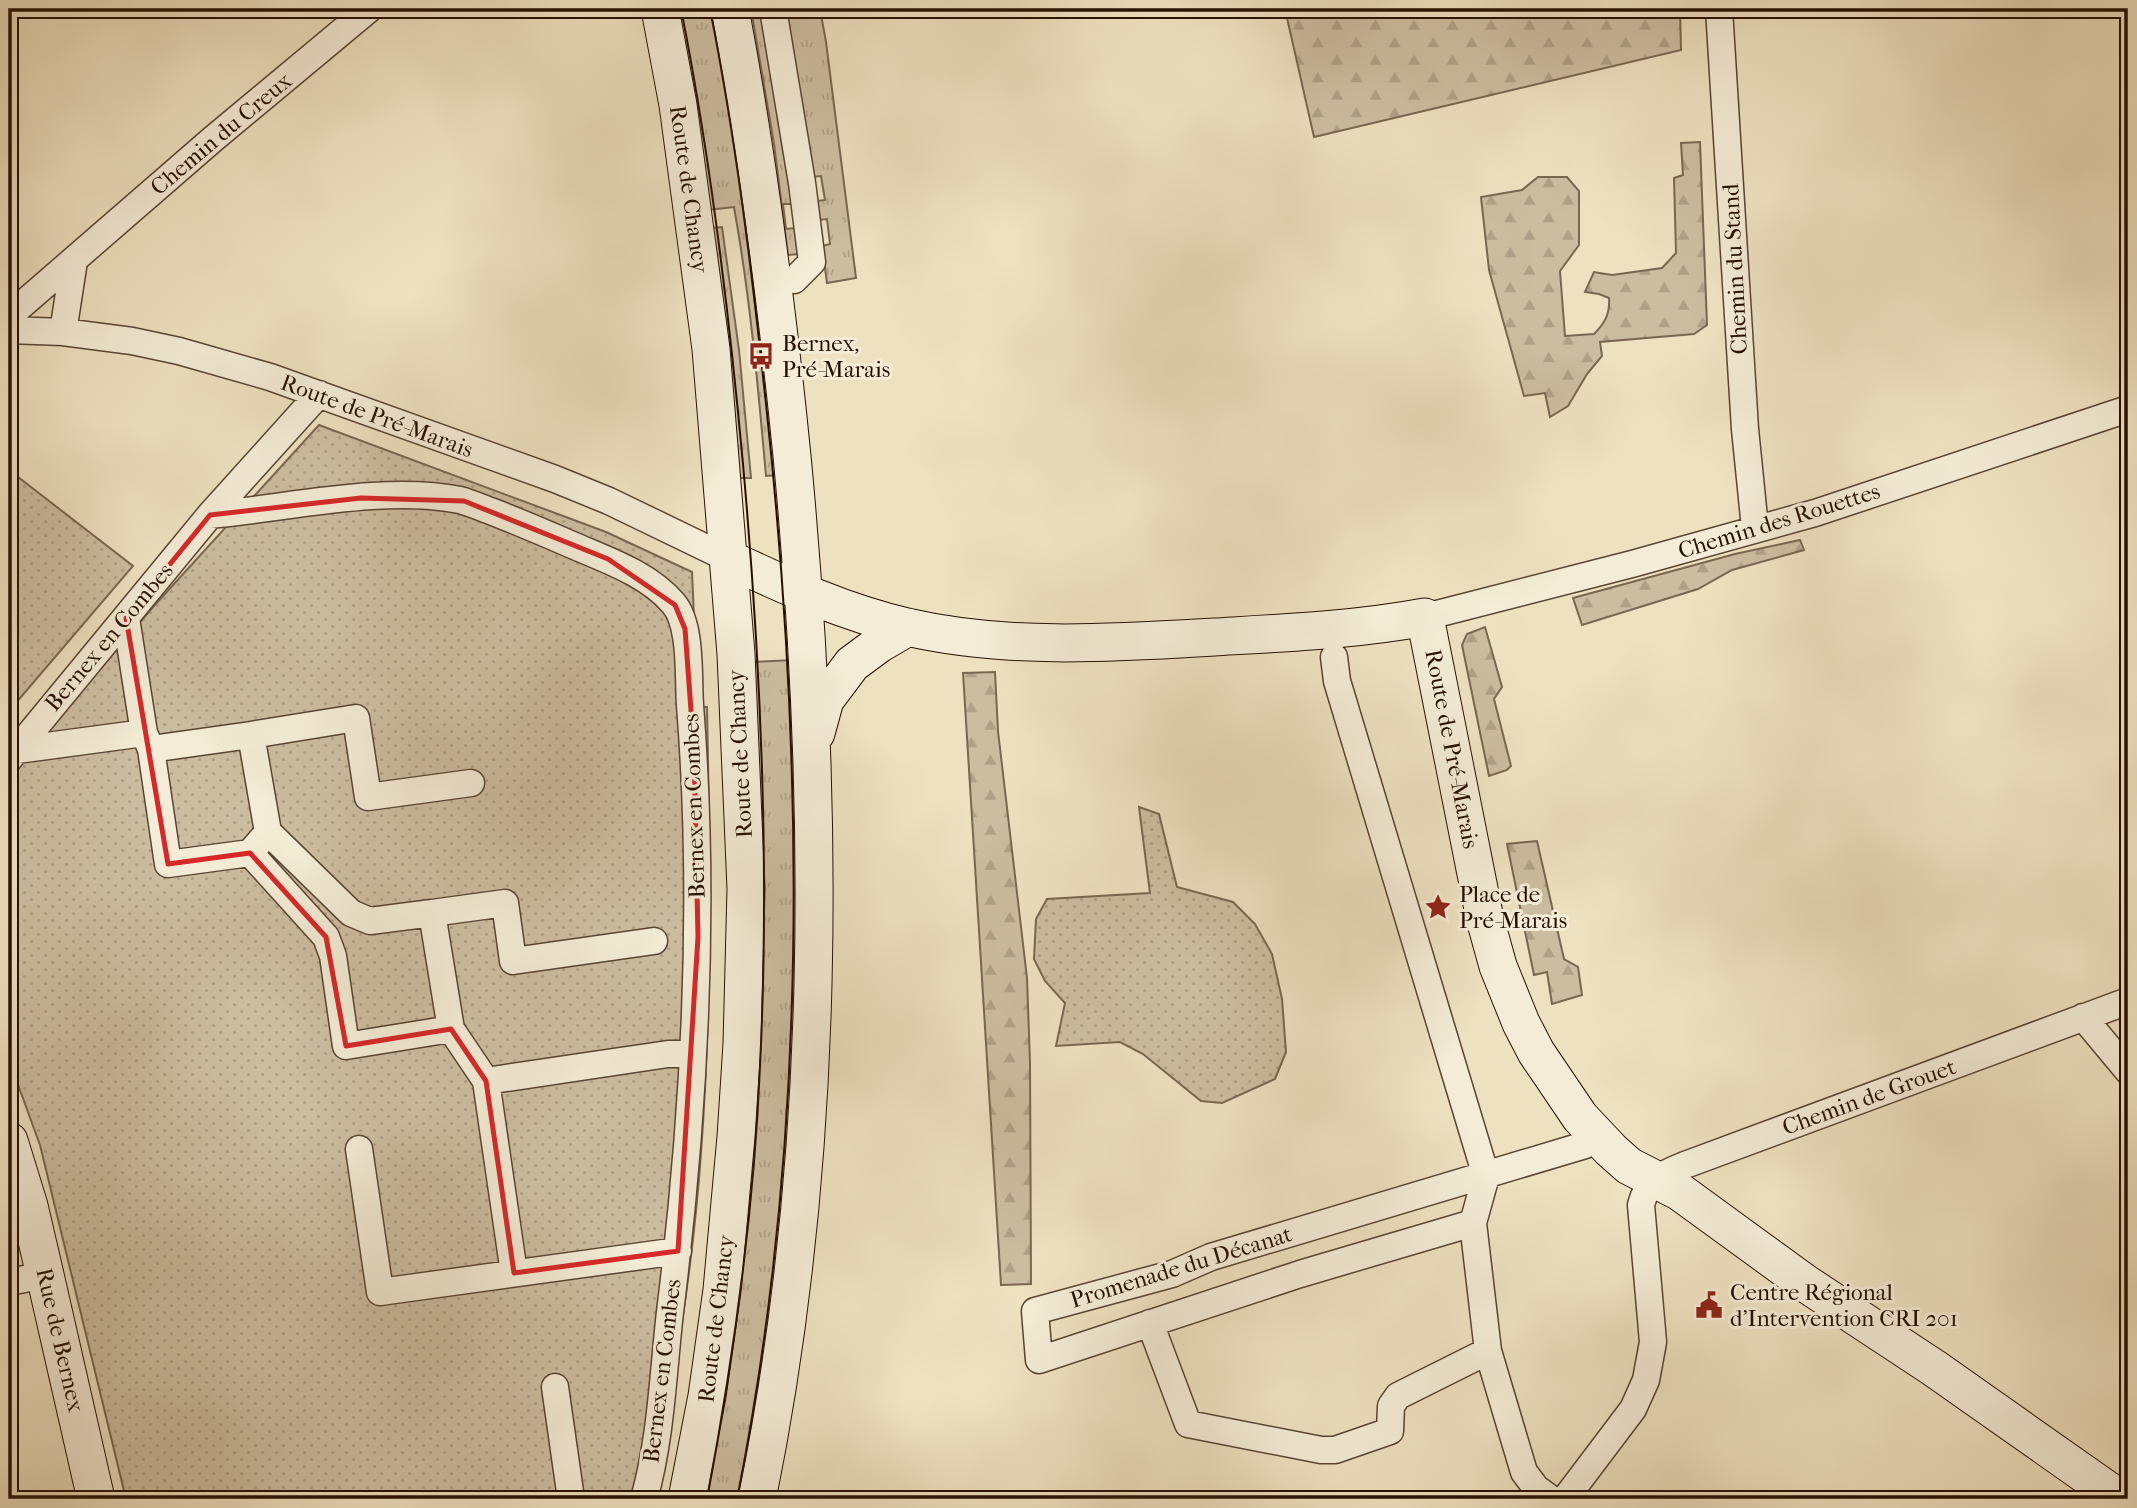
<svg xmlns="http://www.w3.org/2000/svg" width="2137" height="1508" font-family="'IM FELL French Canon',serif">
	<style>
		.grass { fill: url(#grass-tufts); stroke: #7a6651; stroke-width: 2 }
		.forest { fill: url(#forest-firs); stroke: #7a6651; stroke-width: 2 }
		.park { fill: url(#park-dots); stroke: #7a6651; stroke-width: 2 }
		.lines { fill: none; stroke-linecap: round; stroke-linejoin: round }
		.street-casing { stroke: #594432; stroke-width: 29 }
		.secondary-casing { stroke: #271002; stroke-width: 39 }
		.street { stroke: #f4ecd6; stroke-width: 26 }
		.secondary { stroke: #f4ecd6; stroke-width: 37 }
		.tram { stroke: #271002; stroke-width: 2 }
		.marked { fill: none; stroke: #d62828; stroke-width: 5; stroke-linejoin: round }
		.labels { text-anchor: middle; dominant-baseline: central; stroke-width: 6; stroke-linejoin: round; paint-order: stroke }
		.street-label { font-size: 23px; fill: #271002; stroke: #f4ecd6 }
		.poi-label { font-size: 23px; fill: #271002; stroke: #f4ecd6; text-anchor: start }
	</style>
	<defs>
		<pattern id="grass-tufts" width="24" height="20" patternUnits="userSpaceOnUse" patternTransform="scale(1.75)"><rect width="24" height="20" fill="#ccbda0"/><path d="M3 7l-1-3M5 7V3M7 7l1-3M15 17l-1-3M17 17v-4M19 17l1-3" fill="none" stroke="#afa188"/></pattern>
		<pattern id="forest-firs" width="22" height="20" patternUnits="userSpaceOnUse" patternTransform="scale(1.75)"><rect width="22" height="20" fill="#ccbda0"/><path d="M5 1l3.5 6h-7zM16 11l3.5 6h-7z" fill="#afa188"/></pattern>
		<pattern id="park-dots" width="8" height="8" patternUnits="userSpaceOnUse" patternTransform="scale(1.75)"><rect width="8" height="8" fill="#ccbda0"/><path d="M2 2h.1M6 6h.1" fill="none" stroke="#afa188" stroke-width="1.8" stroke-linecap="round"/></pattern>
	</defs>
	<rect width="100%" height="100%" fill="#eee1c0"/>
	<filter id="stains"><feTurbulence type="fractalNoise" baseFrequency=".00286" numOctaves="4"/><feColorMatrix values="0 0 0 0 .2 0 0 0 0 .09 0 0 0 0 .02 0 0 0 .5 -.17"/></filter>
	<radialGradient id="worn" r=".72"><stop offset=".6" stop-color="#630" stop-opacity="0"/><stop offset="1" stop-color="#630" stop-opacity=".3"/></radialGradient>
	<!-- grass -->
	<path class="grass" d="M675,9H717L723,40L780,475L766,476C758,386 750,296 734,207L708,210Z
		M751,9H761L792,204H783L786,229L795,228L799,254L788,255L774,144Z
		M785,9H820L826,42L856,278L827,283L822,246L830,244L827,219L819,220L817,201L825,200L821,176L812,177Z
		M722,227L739,350L751,478H738L710,228Z
		M793,660L800,894L785,1210L743,1499H701L752,662Z"/>
	<!-- forest -->
	<path class="forest" d="M1285,9H1680L1681,50L1314,137Z
		M1700,142L1707,325L1694,334L1600,342L1602,356L1587,374L1568,406L1550,417L1545,393L1524,396L1489,270L1481,197L1522,190L1538,177H1567L1579,191V245L1560,271L1565,336L1594,334C1605,323 1610,314 1609,298L1599,294L1585,292L1594,272L1612,275L1662,268L1676,253L1674,178L1683,175L1681,143Z
		M1800,540L1804,550L1732,570L1698,589L1582,625L1573,598L1735,554Z
		M1485,627L1502,687L1494,699L1511,766L1507,770L1489,776L1462,645L1467,634Z
		M995,672L998,731L1027,978L1030,1062L1031,1284L1001,1285L963,673Z
		M1537,841L1564,959L1578,967L1582,995L1552,1004L1547,972L1534,975L1507,844Z"/>
	<!-- park -->
	<path class="park" d="M319,425L606,532L692,572L698,707H707C710,856 712,1004 701,1153C693,1269 673,1385 652,1499H126L40,1145L9,1060V776L153,607Z
		M9,470L133,566L9,711Z
		M1139,807L1159,814L1177,887L1233,902L1255,924L1272,954L1282,999L1286,1052L1275,1079L1222,1103L1201,1101L1143,1054L1120,1042L1056,1046L1065,1003L1045,981L1034,959L1036,919L1047,899L1150,893Z"/>
	<g class="lines">
		<defs>
			<path id="street" d="M773,9L802,183L812,262L794,280
				M1719,9L1745,429L1755,528
				M9,325L16,310L213,139L369,9
				M9,330L63,332L132,341L179,351L270,377L555,479L609,501L729,559
				M63,332L74,261
				M210,515C288,508 384,485 460,500C471,503 482,508 493,512C522,523 549,535 577,547C610,561 649,575 673,603C692,624 688,677 690,705C706,908 695,1111 670,1312C663,1374 661,1439 644,1499
				M1425,617L1632,564L1815,513L2128,409
				M126,618L144,733L151,749L168,864L250,853L326,937L333,956L346,1046L451,1029
				M1334,657L1337,681L1486,1176L1473,1223L1300,1274L1039,1360L1035,1311L1172,1274L1211,1257L1585,1145L1597,1135
				M251,735L356,718L368,797L471,783
				M151,749L251,735L268,832
				M17,750L144,733
				M9,759L210,515L319,394
				M250,853L268,832L351,913L370,921L432,913
				M2083,1017L2128,1071
				M486,1081L451,1029L432,913L505,903L513,961L654,941
				M359,1149L380,1292L678,1251
				M1473,1223L1488,1351L1524,1472L1536,1488L1551,1499
				M514,1273L486,1081L668,1054H693
				M9,1282L45,1275
				M1150,1323L1188,1424L1321,1450H1335L1390,1431L1391,1406L1398,1396L1488,1351
				M555,1387L571,1499
				M1565,1499L1633,1409L1646,1380L1653,1342L1641,1205C1647,1180 1663,1174 1685,1165L2128,1001"/>
			<path id="secondary" d="M660,9L678,105L711,349L736,654L746,889L742,1044L736,1137L722,1290L707,1396L687,1499
				M730,9C758,157 777,306 792,456C825,802 827,1157 757,1499
				M729,559C786,586 846,613 907,627C1007,650 1112,643 1214,637C1284,633 1355,630 1425,617L1485,919L1498,966L1521,1023L1536,1052L1580,1117L1611,1150L1629,1166L1680,1192L1805,1283L1934,1368L2120,1499
				M816,733L825,700L852,664L879,644L908,627
				M9,1141L29,1206L45,1275L96,1499"/>
		</defs>
		<!-- street casing -->
		<use href="#street" class="street-casing"/>
		<!-- secondary casing -->
		<use href="#secondary" class="secondary-casing"/>
		<!-- street -->
		<use href="#street" class="street"/>
		<!-- secondary -->
		<use href="#secondary" class="secondary"/>
		<!-- tram -->
		<path class="tram" d="M681,9C711,159 729,312 743,464C761,664 770,865 760,1066C754,1212 734,1356 707,1499
			M710,9C736,139 752,272 766,404C805,767 809,1140 737,1499"/>
	</g>
	<!-- marked area -->
	<path class="marked" d="M361,498L464,501L608,559L675,605L685,629L694,751L698,937L678,1251L514,1273L486,1081L451,1029L346,1046L326,937L250,853L168,864L126,618L210,515Z"/>
	<!-- icons -->
	<defs>
		<symbol id="bus-bare" viewBox="-9 -9 18 18"><path d="M-5-6H5V4H4V6H2V4H-2V6H-4V4H-5ZM-3.5-4V0h7V-4ZM-3.5 1.2v1.5H-2V1.2ZM2 1.2v1.5H3.5V1.2Z" fill="#8f2418" stroke="#f4ecd6" stroke-width="2.5" paint-order="stroke"/></symbol>
		<symbol id="sight-bare" viewBox="-9 -9 18 18"><path d="M0-6L1.8-2.2L6-1.7L2.9 1.2L3.7 5.4L0 3.3L-3.7 5.4L-2.9 1.2L-6-1.7L-1.8-2.2Z" fill="#8f2418" stroke="#f4ecd6" stroke-width="2.5" paint-order="stroke"/></symbol>
		<symbol id="civic-bare" viewBox="-9 -9 18 18"><path d="M-.6-6.5H3V-4.5H.6V-3L4-1V1h2V6H-6V1h2V-1L-.6-3ZM-1.2 2.5V6h2.4V2.5Z" fill="#8f2418" stroke="#f4ecd6" stroke-width="2.5" paint-order="stroke"/></symbol>
	</defs>
	<g fill-rule="evenodd">
		<use href="#bus-bare" x="742" y="337" width="38" height="38"/>
		<use href="#sight-bare" x="1419" y="888" width="38" height="38"/>
		<use href="#civic-bare" x="1690" y="1286" width="38" height="38"/>
	</g>
	<g class="labels">
		<!-- street labels -->
		<g class="street-label">
			<text transform="translate(221 134) rotate(-40)">Chemin du Creux</text>
			<text transform="translate(689 189) rotate(82)">Route de Chancy</text>
			<text transform="translate(1735 269) rotate(-93)">Chemin du Stand</text>
			<text transform="translate(377 416) rotate(20)">Route de Pré-Marais</text>
			<text transform="translate(1779 521) rotate(-17)">Chemin des Rouettes</text>
			<text transform="translate(109 637) rotate(-50)">Bernex en Combes</text>
			<text transform="translate(1452 749) rotate(79)">Route de Pré-Marais</text>
			<text transform="translate(740 754) rotate(-93)">Route de Chancy</text>
			<text transform="translate(694 806) rotate(-92)">Bernex en Combes</text>
			<text transform="translate(1869 1097) rotate(-20)">Chemin de Grouet</text>
			<text transform="translate(1181 1267) rotate(-17)">Promenade du Décanat</text>
			<text transform="translate(716 1319) rotate(-83)">Route de Chancy</text>
			<text transform="translate(60 1340) rotate(77)">Rue de Bernex</text>
			<text transform="translate(662 1371) rotate(-83)">Bernex en Combes</text>
		</g>
		<!-- poi labels -->
		<g class="poi-label">
			<text x="782" y="343">Bernex,<tspan x="782" dy="26">Pré-Marais</tspan></text>
			<text x="1459" y="894">Place de<tspan x="1459" dy="26">Pré-Marais</tspan></text>
			<text x="1730" y="1292">Centre Régional<tspan x="1730" dy="26">d'Intervention CRI 201</tspan></text>
		</g>
	</g>
	<!-- margin -->
	<rect width="2137" height="1508" fill="none" stroke="#eee1c0" stroke-width="35"/>
	<rect x="10" y="10" width="2116" height="1487" fill="none" stroke="#271002" stroke-width="3.5"/>
	<rect x="18" y="18" width="2102" height="1473" fill="none" stroke="#271002" stroke-width="2"/>
	<rect width="100%" height="100%" filter="url(#stains)"/>
	<rect width="100%" height="100%" fill="url(#worn)"/>
</svg>
